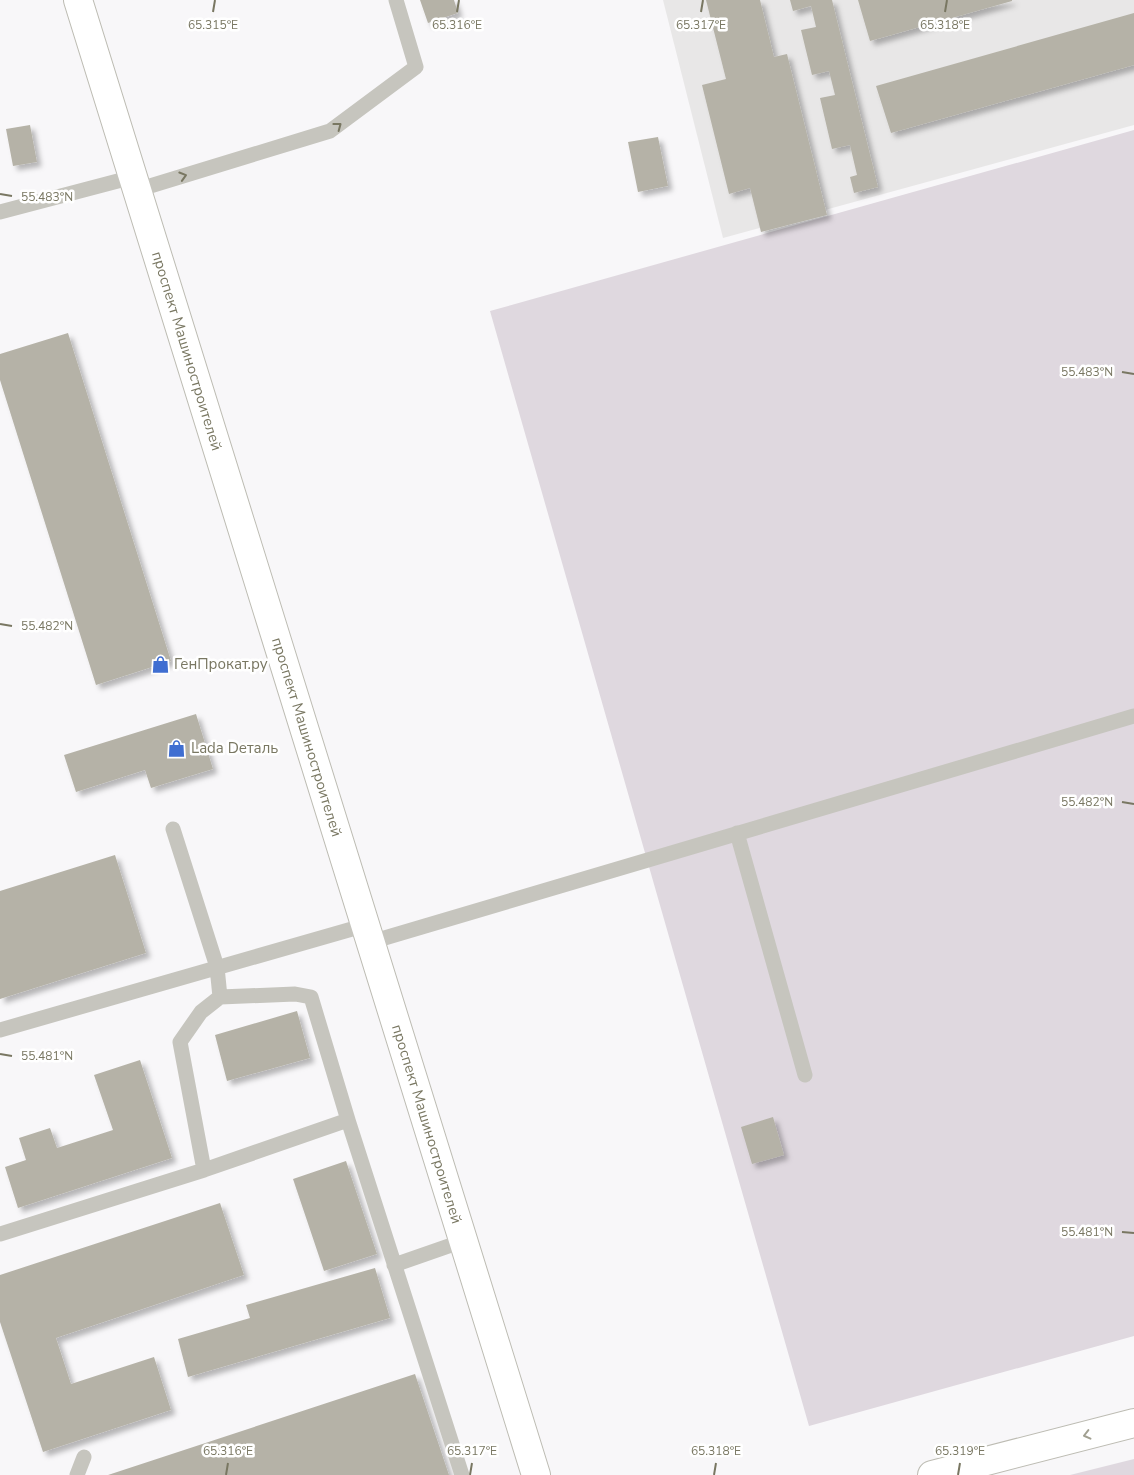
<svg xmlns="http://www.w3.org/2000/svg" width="1134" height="1475" font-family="'Nunito Sans',sans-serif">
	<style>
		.built { fill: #e8e7e7 }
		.green { fill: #dfd8df }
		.building { fill: #b5b2a7; filter: url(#shadow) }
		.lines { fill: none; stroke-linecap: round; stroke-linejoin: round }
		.secondary-casing { stroke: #bdbcb3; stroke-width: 30 }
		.service { stroke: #c6c5be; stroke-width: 15 }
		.secondary { stroke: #fff; stroke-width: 28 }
		.oneway { stroke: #797762 }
		.oneway2 { stroke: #a1a091 }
		.ticks { fill: none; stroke: #797762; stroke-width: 2 }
		.labels { text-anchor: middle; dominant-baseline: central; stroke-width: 5; stroke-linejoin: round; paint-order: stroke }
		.street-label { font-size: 15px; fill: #797762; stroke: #fff }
		.poi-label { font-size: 15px; fill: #797762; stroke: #fff; text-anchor: start }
		.ticks-label { font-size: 12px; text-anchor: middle; fill: #797762; stroke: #fff; stroke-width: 5; stroke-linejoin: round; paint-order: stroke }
	</style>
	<defs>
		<filter id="shadow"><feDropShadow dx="4.5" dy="4.5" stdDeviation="2.5" flood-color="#0004"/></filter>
	</defs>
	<rect width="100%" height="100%" fill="#f8f7f9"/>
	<!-- built -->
	<path class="built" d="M663,0H1134V125L723,238Z"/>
	<!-- green -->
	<path class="green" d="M1134,130V1336L809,1426L490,311Z
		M1134,1459V1475H1070Z"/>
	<!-- building -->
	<path class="building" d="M420,0H454L458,13L428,23Z
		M706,0H760L774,57L787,54L827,215L761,232L750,188L729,194L702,85L726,79Z
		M790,0H832L878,187L854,193L850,177L857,175L850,145L832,149L820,98L835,95L829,71L812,75L801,30L816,27L811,6L793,11Z
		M858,0H1012V1L870,41Z
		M1134,13V65L891,133L876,86Z
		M30,125L37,162L13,166L6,129Z
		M658,137L668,186L638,192L628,142Z
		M68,333L171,661L96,685L0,380V354Z
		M196,714L213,769L151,788L145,770L76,792L64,755Z
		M115,855L146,953L0,999V891Z
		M297,1011L310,1058L227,1081L215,1035Z
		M140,1060L172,1158L18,1208L5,1167L26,1160L19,1138L50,1128L57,1148L113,1130L94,1075Z
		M773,1117L784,1155L752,1164L741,1127Z
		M346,1161L377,1254L324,1271L293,1179Z
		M220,1203L244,1275L56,1338L71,1384L154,1357L171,1410L43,1452L0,1322V1275Z
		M375,1268L390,1318L188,1377L178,1339L250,1318L246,1305Z
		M415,1374L449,1475H108Z"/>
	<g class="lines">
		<defs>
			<path id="secondary" d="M78,0L536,1475
				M932,1475L1134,1423"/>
		</defs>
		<!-- secondary casing -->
		<use href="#secondary" class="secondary-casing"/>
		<!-- service -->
		<path class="service" d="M137,190L330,131L416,67L396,0
			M0,212L133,177
			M173,829L217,967L220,997L201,1012L180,1042L204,1170L348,1120L462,1475
			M737,833L805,1075
			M371,942L1134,716
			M220,997L295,994L311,997L348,1120
			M0,1030L366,925
			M0,1234L204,1170
			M394,1265L463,1241
			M77,1475L84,1457"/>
		<!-- secondary -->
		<use href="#secondary" class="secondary"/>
	</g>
	<!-- one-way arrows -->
	<defs><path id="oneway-chevron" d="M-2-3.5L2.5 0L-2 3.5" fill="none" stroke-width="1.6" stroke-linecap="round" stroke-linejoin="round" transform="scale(1.25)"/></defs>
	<g class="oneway">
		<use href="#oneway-chevron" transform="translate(338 126) rotate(-37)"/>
		<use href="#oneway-chevron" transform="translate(183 176) rotate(-17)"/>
	</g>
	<use class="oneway2" href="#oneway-chevron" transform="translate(1087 1435) rotate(166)"/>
	<!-- ticks -->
	<path class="ticks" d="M213,12L215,0M457,12L459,0M701,12L703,0M945,12L947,0M0,194L12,196M1122,372L1134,374M0,624L12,626M1122,802L1134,804M0,1054L12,1056M1122,1232L1134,1233M226,1475L228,1463M470,1475L472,1463M714,1475L716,1463M958,1475L960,1463"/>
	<!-- icons -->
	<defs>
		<symbol id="shop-bare" viewBox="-9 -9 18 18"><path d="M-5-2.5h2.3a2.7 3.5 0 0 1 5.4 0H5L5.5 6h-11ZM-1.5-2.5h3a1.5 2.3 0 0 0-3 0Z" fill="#3f6ed1" stroke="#fff" stroke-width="2.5" paint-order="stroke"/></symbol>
	</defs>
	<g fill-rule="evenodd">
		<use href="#shop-bare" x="148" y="652" width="25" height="25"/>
		<use href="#shop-bare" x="164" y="736" width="25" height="25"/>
	</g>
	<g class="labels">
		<!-- street labels -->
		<g class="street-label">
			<text transform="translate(187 351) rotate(73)">проспект Машиностроителей</text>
			<text transform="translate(307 737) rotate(73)">проспект Машиностроителей</text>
			<text transform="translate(427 1124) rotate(73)">проспект Машиностроителей</text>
		</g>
		<!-- poi labels -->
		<g class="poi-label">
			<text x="174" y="664">ГенПрокат.ру</text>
			<text x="191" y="748">Lada Dеталь</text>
		</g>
	</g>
	<g class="ticks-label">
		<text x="213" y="29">65.315°E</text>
		<text x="457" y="29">65.316°E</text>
		<text x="701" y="29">65.317°E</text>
		<text x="945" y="29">65.318°E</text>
		<text x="47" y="201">55.483°N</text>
		<text x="1087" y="376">55.483°N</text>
		<text x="47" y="630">55.482°N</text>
		<text x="1087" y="806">55.482°N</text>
		<text x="47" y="1060">55.481°N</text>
		<text x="1087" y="1236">55.481°N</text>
		<text x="228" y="1455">65.316°E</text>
		<text x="472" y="1455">65.317°E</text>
		<text x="716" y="1455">65.318°E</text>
		<text x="960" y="1455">65.319°E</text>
	</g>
</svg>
